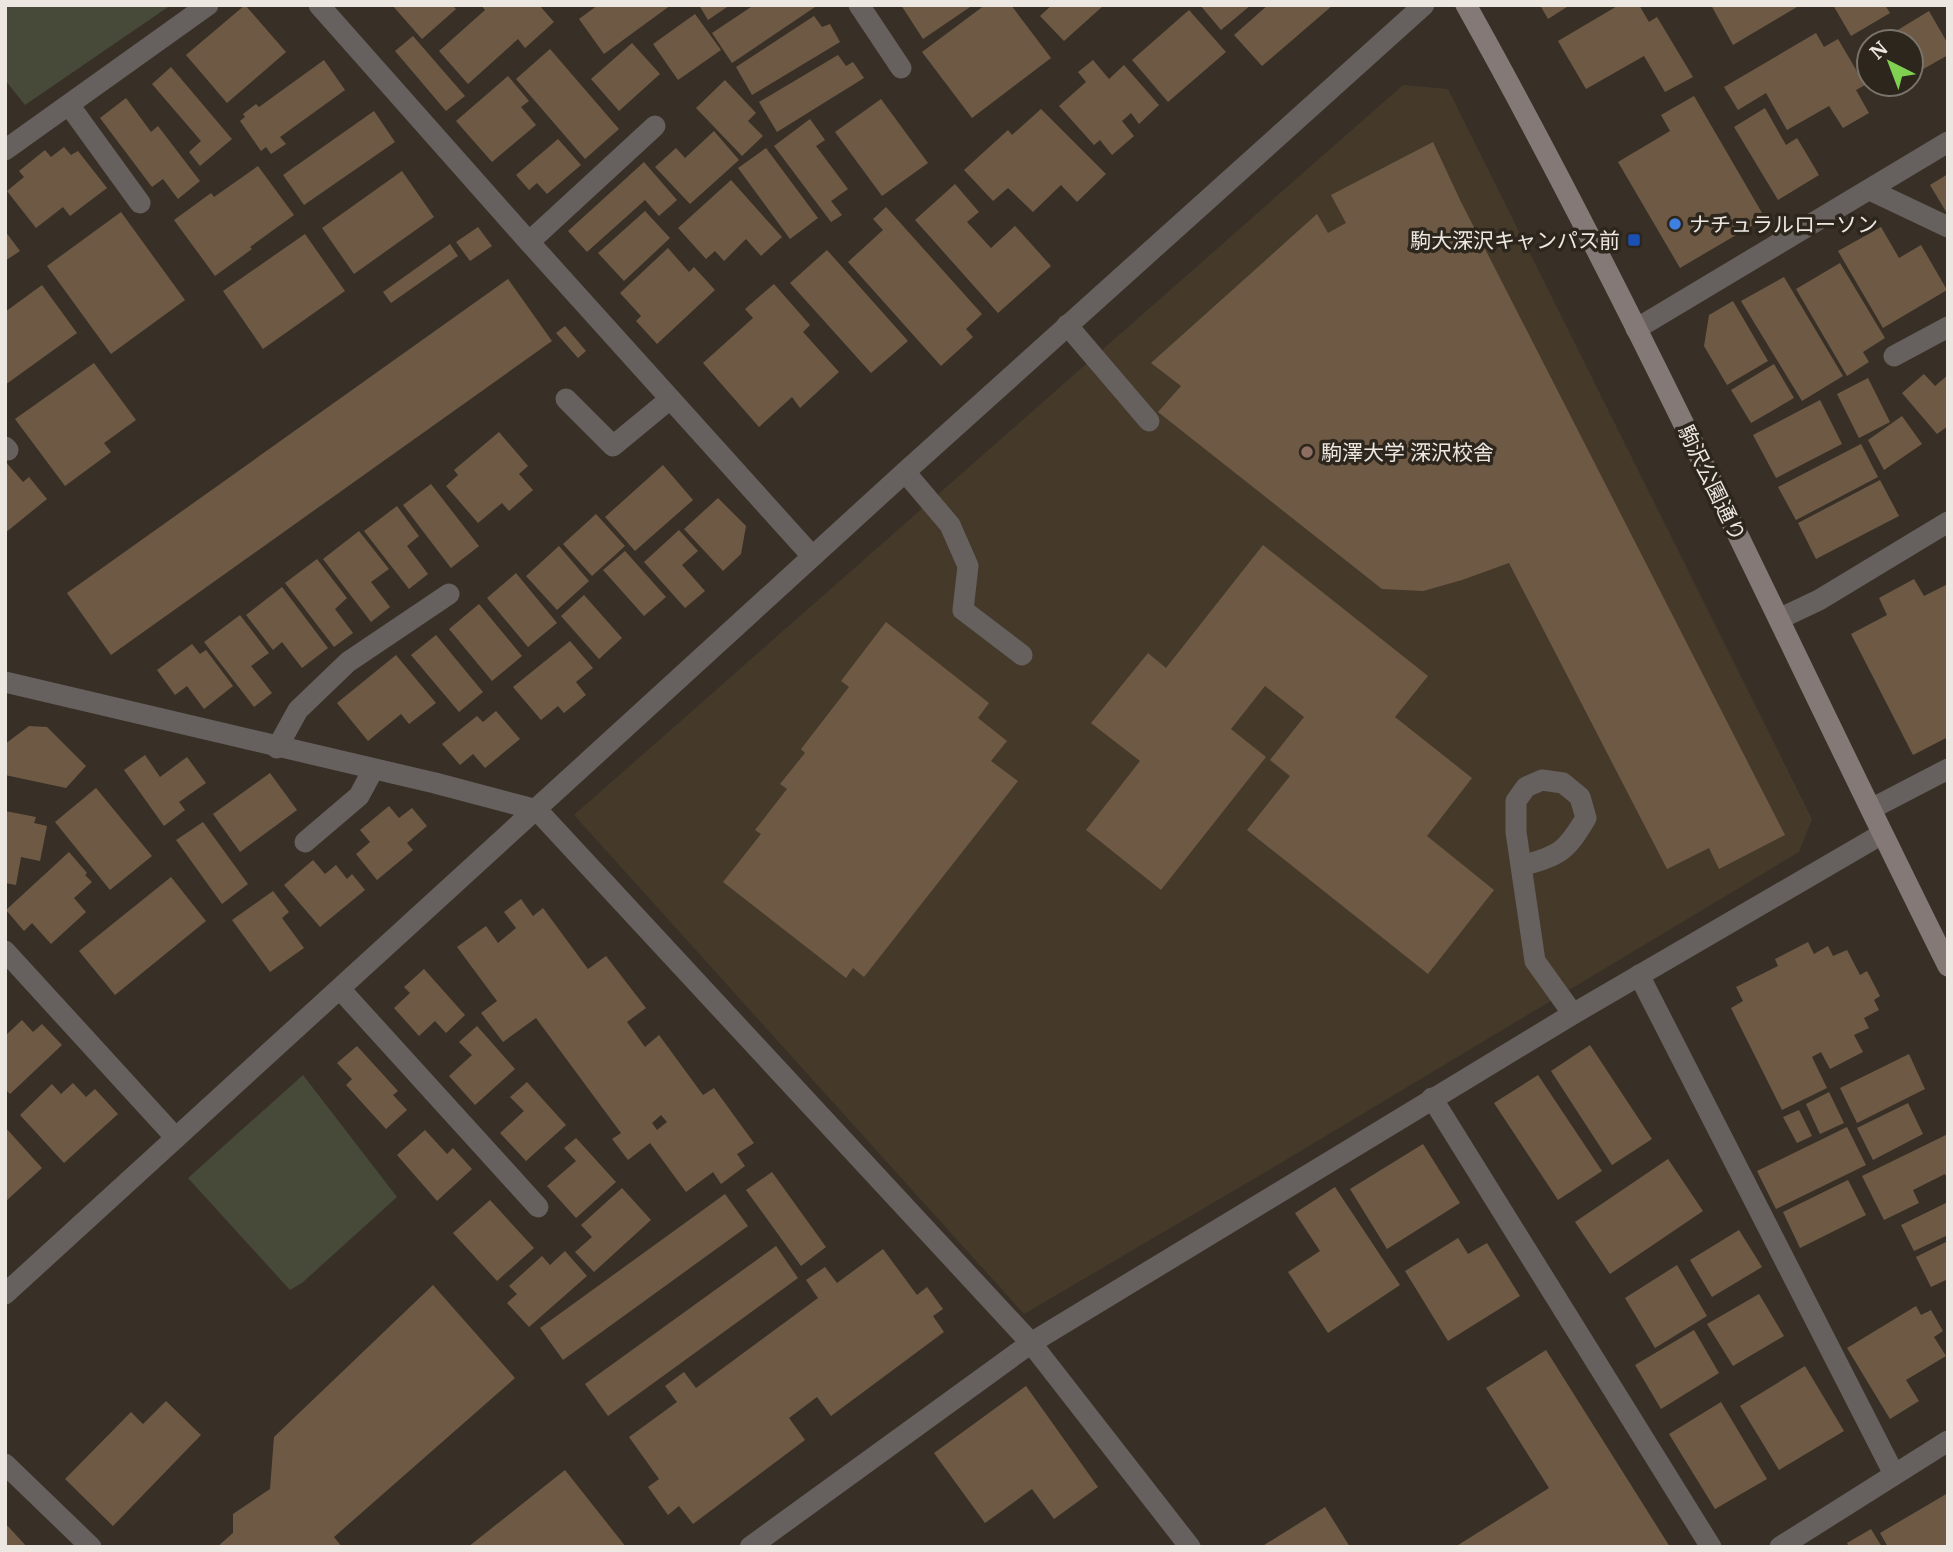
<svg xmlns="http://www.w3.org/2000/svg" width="1953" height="1552" font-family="Merriweather,'Noto Sans JP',serif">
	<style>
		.built { fill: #45392a }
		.green { fill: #474939 }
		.building { fill: #6e5a44; fill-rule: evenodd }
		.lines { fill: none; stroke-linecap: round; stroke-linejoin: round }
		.lane { stroke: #66605e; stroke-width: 21 }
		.street { stroke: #66605e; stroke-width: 21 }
		.secondary { stroke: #847977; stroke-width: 21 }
		.shop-dot { fill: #3f7fe0; stroke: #2d261d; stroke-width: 2.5 }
		.transit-dot { fill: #1a4fb4; stroke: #2d261d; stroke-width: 2.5 }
		.education-dot { fill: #8d6e63; stroke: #2d261d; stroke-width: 2.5 }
		.labels { text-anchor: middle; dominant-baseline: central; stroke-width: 7; stroke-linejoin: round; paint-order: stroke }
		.poi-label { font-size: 21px; fill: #ece7e1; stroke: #2d261d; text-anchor: start }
		.street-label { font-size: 21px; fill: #ece7e1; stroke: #2d261d }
	</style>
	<rect width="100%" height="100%" fill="#383026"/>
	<!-- built -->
	<path class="built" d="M1403,85L1448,89L1812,819L1799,852L1274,1167L1024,1314L574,815Z"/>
	<!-- green -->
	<path class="green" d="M5,5H171L25,105L5,80Z
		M303,1075L397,1197L302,1283L290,1290L188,1178Z"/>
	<!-- building -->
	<path class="building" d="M245,5L286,52L227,103L186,55Z
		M392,5H452L456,9L422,39Z
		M481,5H539L554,22L525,48L518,39L468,84L439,51L485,10Z
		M598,5H671L604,54L579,19Z
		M699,5H730L708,20Z
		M754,5H818L732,63L712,33Z
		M901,5H973L923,39Z
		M985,5H1011L1051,58L972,118L922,52Z
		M1052,5H1104L1064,41L1040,16Z
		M1200,5H1251L1221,30Z
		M1268,5H1333L1262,66L1234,35Z
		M1540,5H1570L1548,19Z
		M1619,5H1639L1649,22L1657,17L1693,77L1665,92L1644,56L1586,89L1558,41Z
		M1711,5H1796L1797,7L1733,45Z
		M1833,5H1885L1890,13L1851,36Z
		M1189,10L1226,52L1168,102L1132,60Z
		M1929,11L1948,44V55L1911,76V42H1878Z
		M695,14L721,50L678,80L653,44Z
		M814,16L822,27L830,24L840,42L752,95L736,67Z
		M1816,33L1824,47L1838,39L1865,85L1856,90L1869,113L1843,128L1829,106L1787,130L1766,93L1738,110L1724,87Z
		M413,36L465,96L446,111L395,51Z
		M632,43L660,74L619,111L591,79Z
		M1869,47V68L1860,52Z
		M550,49L619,129L585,159L516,79Z
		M838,55L846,66L853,62L864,78L777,132L759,102Z
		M324,60L345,90L280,137L286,144L271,154L266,147L261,151L240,121L245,117L243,114L256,104L259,107Z
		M1093,60L1109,79L1124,65L1159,105L1139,124L1131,113L1122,121L1134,136L1112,155L1100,140L1094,145L1059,106L1086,82L1078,72Z
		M171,67L232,139L200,166L189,152L201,141L152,84Z
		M508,76L529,101L521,107L536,125L492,162L456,121Z
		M725,80L756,113L748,121L763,136L742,156L696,108Z
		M1878,84H1898L1884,93Z
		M1694,96L1765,218L1680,268L1618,162L1670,131L1661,115Z
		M126,98L151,132L158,126L200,181L178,199L163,179L152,187L100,118Z
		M881,99L928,163L882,196L835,132Z
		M1765,108L1786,145L1797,138L1819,175L1778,200L1734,127Z
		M1041,109L1106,174L1077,202L1061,185L1033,212L1008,188L993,201L964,170L1008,130L1012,135Z
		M374,111L395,142L304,205L283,175Z
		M810,119L825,140L816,146L848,189L831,201L842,215L831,222L774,146Z
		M714,131L739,160L690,204L655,167L676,148L685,158Z
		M558,139L581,165L547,194L537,183L529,190L516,175Z
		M1433,142L1461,202L1785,835L1719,869L1709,848L1667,869L1509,563L1462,580L1423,591L1382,589L1158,412L1181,386L1151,363L1317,214L1328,233L1346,223L1331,195Z
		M64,147L71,155L78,151L107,188L70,216L63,207L36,228L7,191L24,177L19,171L45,150L51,157Z
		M766,148L818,218L790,239L738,168Z
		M644,162L677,200L659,216L645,200L587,252L568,231Z
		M258,166L294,215L250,247L252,249L215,276L174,220L211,193L214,197Z
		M402,171L434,217L354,274L322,228Z
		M1948,174V215L1930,185Z
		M731,180L782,237L761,256L746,239L724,261L715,251L706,259L678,228Z
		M955,184L979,212L967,222L991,248L1015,226L1051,266L998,313L915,220Z
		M886,207L982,314L966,329L973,337L941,366L848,262L883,230L873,219Z
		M645,211L670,238L624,281L598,253Z
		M121,212L185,300L111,354L47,266Z
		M478,227L492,246L470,261L456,242Z
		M1881,227L1899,258L1921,245L1947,290L1883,328L1838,251Z
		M5,231L20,251L5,261Z
		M305,234L345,291L263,349L223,291Z
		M450,244L458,256L391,303L383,292Z
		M668,248L689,272L694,267L715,290L657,344L636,321L641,316L620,293Z
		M827,250L908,341L871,373L790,283Z
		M1840,263L1885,338L1863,352L1869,362L1847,376L1796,289Z
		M1784,277L1843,376L1802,401L1741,301Z
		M508,279L552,341L111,655L67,593Z
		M774,284L810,325L803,332L839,372L800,408L792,397L759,427L703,363L753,318L745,309Z
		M42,285L77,333L5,385V312Z
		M1733,301L1768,361L1727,385L1704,346L1709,315Z
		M565,326L586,351L578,358L556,333Z
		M94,363L136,420L104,443L111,452L65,486L15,419Z
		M1774,364L1794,398L1751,423L1731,390Z
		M1924,374L1935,386L1948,375V426L1937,434L1902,393Z
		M1868,378L1890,422L1859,438L1837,394Z
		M1820,400L1842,444L1776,478L1753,435Z
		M1902,416L1922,444L1884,470L1868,440Z
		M499,432L528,466L519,474L533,490L509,511L502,503L478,523L446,486L458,475L454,470Z
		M1861,444L1878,477L1796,520L1778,487Z
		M5,461L23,482L29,477L47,499L5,533Z
		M663,465L693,500L635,551L605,517Z
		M1880,480L1899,516L1816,559L1798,523Z
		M431,484L479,546L451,568L403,505Z
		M718,498L746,526L741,554L723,571L684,529Z
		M397,506L419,536L407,546L428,574L409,589L364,531Z
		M596,514L625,546L592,576L563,544Z
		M679,530L698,551L682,565L705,591L685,608L644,562Z
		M359,531L389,569L371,582L390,607L371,622L323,559Z
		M1263,545L1428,676L1395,717L1472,778L1427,836L1494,890L1428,974L1247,830L1290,776L1270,760L1304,717L1265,686L1231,729L1266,757L1161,890L1086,830L1140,761L1091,723L1148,653L1166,668Z
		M559,546L589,581L557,610L526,576Z
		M625,551L666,597L644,616L603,570Z
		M317,559L347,598L335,609L353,633L334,647L285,583Z
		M516,573L557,623L528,647L487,598Z
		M1914,579L1924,596L1948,584V737L1913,755L1851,634L1887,615L1879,598Z
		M282,587L328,648L302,668L282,642L273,650L246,615Z
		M584,595L622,638L599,659L561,616Z
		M479,604L522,656L492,681L449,629Z
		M240,615L269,653L251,666L272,693L254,707L204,642Z
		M886,622L989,703L978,718L1007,741L991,761L1018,781L864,977L853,968L846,978L723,882L761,834L755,830L787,789L780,784L805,753L801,749L849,687L841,681Z
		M436,635L483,692L459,712L411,655Z
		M570,641L593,668L576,682L586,695L564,713L558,706L541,720L513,687Z
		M192,644L200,654L206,650L233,686L204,709L187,686L175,695L157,670Z
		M396,655L436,703L409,724L401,714L368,741L337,703Z
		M496,711L520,739L485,768L473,754L460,765L442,744L477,716L483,722Z
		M29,726L47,727L86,766L66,788L5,775V744Z
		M145,755L160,777L187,757L206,783L179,802L185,810L164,826L124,770Z
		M270,773L297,810L240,852L213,814Z
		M96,788L152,856L110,890L55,822Z
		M389,806L399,818L412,808L427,826L407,843L413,850L377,880L356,854L370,842L360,830Z
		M5,811L36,817L34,823L47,826L40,861L21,857L16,885L5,883Z
		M203,822L248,884L222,904L176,840Z
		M69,852L87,873L85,875L92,882L74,898L86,912L51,944L32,923L24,931L6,910Z
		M313,860L325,874L336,865L347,879L352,874L365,890L320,927L284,885Z
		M171,877L206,921L115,995L79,951Z
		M273,891L289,912L282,918L304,948L270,972L232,920Z
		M521,899L533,916L543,908L588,969L606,956L646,1008L627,1022L645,1047L659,1035L703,1095L714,1088L754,1143L737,1154L745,1166L721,1184L713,1172L686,1192L650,1143L628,1160L612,1139L621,1133L536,1018L503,1042L481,1013L497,1001L457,947L486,926L498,943L516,928L504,912ZM661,1115L667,1122L657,1130L652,1123Z
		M1808,942L1814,954L1828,946L1833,956L1847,950L1860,975L1867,971L1880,996L1874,1000L1879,1010L1864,1018L1869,1028L1854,1035L1863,1052L1830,1069L1821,1052L1812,1057L1827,1088L1782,1110L1731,1008L1743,1001L1736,987L1778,966L1775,959Z
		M424,969L465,1015L446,1033L435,1021L419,1036L394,1008L410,993L404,987Z
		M22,1020L33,1032L42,1024L62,1045L10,1094L5,1089V1036Z
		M477,1026L515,1069L475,1105L449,1076L472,1055L459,1042Z
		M1590,1045L1652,1139L1612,1165L1551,1071Z
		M357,1046L398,1091L393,1095L407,1110L386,1129L346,1085L352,1079L337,1063Z
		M1909,1054L1925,1089L1857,1123L1840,1088Z
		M1538,1075L1602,1171L1558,1200L1494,1103Z
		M527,1082L566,1125L526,1161L500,1133L524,1111L510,1097Z
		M73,1083L86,1097L95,1089L118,1114L64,1163L20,1115L52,1084L61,1094Z
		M1829,1092L1844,1123L1820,1134L1806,1104Z
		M1908,1103L1923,1134L1873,1160L1857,1128Z
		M1799,1110L1812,1136L1797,1143L1783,1117Z
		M5,1127L42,1168L5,1202Z
		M1847,1127L1866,1165L1776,1209L1757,1171Z
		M425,1130L447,1154L453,1148L472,1169L437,1201L397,1155Z
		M1948,1134V1180L1945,1174L1913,1190L1919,1203L1884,1220L1862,1176Z
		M576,1138L616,1182L576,1218L547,1186L576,1161L564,1148Z
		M1423,1144L1460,1203L1387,1249L1350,1189Z
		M1668,1159L1703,1211L1610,1274L1575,1222Z
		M772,1172L826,1247L801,1266L746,1190Z
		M1848,1180L1866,1215L1800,1248L1783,1212Z
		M1335,1187L1400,1285L1328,1333L1288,1272L1320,1251L1295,1213Z
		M622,1188L651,1220L594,1272L575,1252L592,1237L581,1225Z
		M725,1194L748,1226L563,1360L540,1328Z
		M490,1200L534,1248L497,1281L453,1233Z
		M1948,1202V1235L1914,1251L1901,1225Z
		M1739,1230L1762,1267L1712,1297L1690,1260Z
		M1458,1238L1468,1254L1487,1243L1520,1296L1448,1341L1405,1271Z
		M1948,1241V1279L1931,1287L1916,1257Z
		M776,1246L798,1278L608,1416L585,1384Z
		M883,1249L917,1295L927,1287L943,1309L933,1316L944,1332L831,1416L817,1397L789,1418L805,1440L693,1524L679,1506L668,1515L648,1487L659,1479L629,1437L677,1402L665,1386L684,1372L696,1388L818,1298L806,1280L825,1267L837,1283Z
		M565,1251L587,1276L529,1327L507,1303L517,1294L509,1286L542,1256L550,1265Z
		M1677,1265L1707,1316L1655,1348L1625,1298Z
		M433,1285L515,1378L334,1537L342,1547H217L233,1533V1514L270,1489L274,1437Z
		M1759,1294L1784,1336L1733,1366L1707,1324Z
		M1916,1306L1921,1315L1931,1310L1943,1331L1934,1337L1946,1356L1906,1380L1919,1401L1890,1419L1847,1348Z
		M1694,1330L1719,1373L1661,1409L1635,1365Z
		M1546,1350L1670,1547H1455L1549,1488L1486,1388Z
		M1805,1366L1844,1431L1779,1470L1740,1406Z
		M1026,1386L1098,1487L1054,1519L1032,1489L985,1523L934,1453Z
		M166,1401L201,1435L113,1526L65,1479L131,1412L143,1424Z
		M1721,1402L1767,1479L1715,1509L1669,1434Z
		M565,1470L626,1547H468Z
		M1948,1493V1547H1888L1880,1533Z
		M1325,1507L1350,1547H1261Z
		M5,1523L27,1547H5Z
		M1871,1529L1882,1547H1849L1847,1543Z"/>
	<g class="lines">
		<!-- lane -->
		<path class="lane" d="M859,5L901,68
			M69,105L140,203
			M529,242L655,126
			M1067,325L1149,421
			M1894,356L1948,327
			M566,399L613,446L670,399
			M5,447L8,450
			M905,472L950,525L968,566L963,610L1022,655
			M1779,619L1819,600L1948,522
			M277,748L298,710L348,662L449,594
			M1871,809L1948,769
			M305,842L359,796L373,770
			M1522,866C1561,854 1565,853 1586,818L1580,797L1563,783L1542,780L1526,787L1516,801V832L1535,961L1573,1014
			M5,951L176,1138
			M1639,975L1894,1474
			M340,989L538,1207
			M1432,1098L1711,1547"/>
		<!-- street -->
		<path class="street" d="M319,5L529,242L812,556
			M5,150L208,5
			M1870,190L1948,227
			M1636,329L1948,142
			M5,682L435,783L537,810L1031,1343L1190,1547
			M5,1294L905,472L1424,5
			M5,1464L91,1547
			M750,1547L1031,1343L1573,1014L1882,834
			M1780,1547L1948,1441"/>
		<!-- secondary -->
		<path class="secondary" d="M1466,5C1641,318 1788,646 1948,966"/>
	</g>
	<!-- markers -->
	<circle class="shop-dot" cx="1675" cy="224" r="7"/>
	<rect class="transit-dot" x="1627" y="233" width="14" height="14" rx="3.5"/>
	<circle class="education-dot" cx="1307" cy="452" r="7"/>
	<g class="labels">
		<!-- poi labels -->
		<g class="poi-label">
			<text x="1689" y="224">ナチュラルローソン</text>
			<text x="1620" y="240" text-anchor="end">駒大深沢キャンパス前</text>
			<text x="1321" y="452">駒澤大学 深沢校舎</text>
		</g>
		<!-- street labels -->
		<g class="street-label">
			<text transform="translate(1712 483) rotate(64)">駒沢公園通り</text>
		</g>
	</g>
	<!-- border -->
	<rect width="1953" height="1552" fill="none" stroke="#ece7e1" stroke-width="14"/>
	<!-- north arrow -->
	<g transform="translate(1890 63) rotate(318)"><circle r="33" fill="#2d261d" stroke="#79736b" stroke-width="2"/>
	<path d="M0-5L12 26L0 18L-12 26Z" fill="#80d051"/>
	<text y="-10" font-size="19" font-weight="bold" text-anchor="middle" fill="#ece7e1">N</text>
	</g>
</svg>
